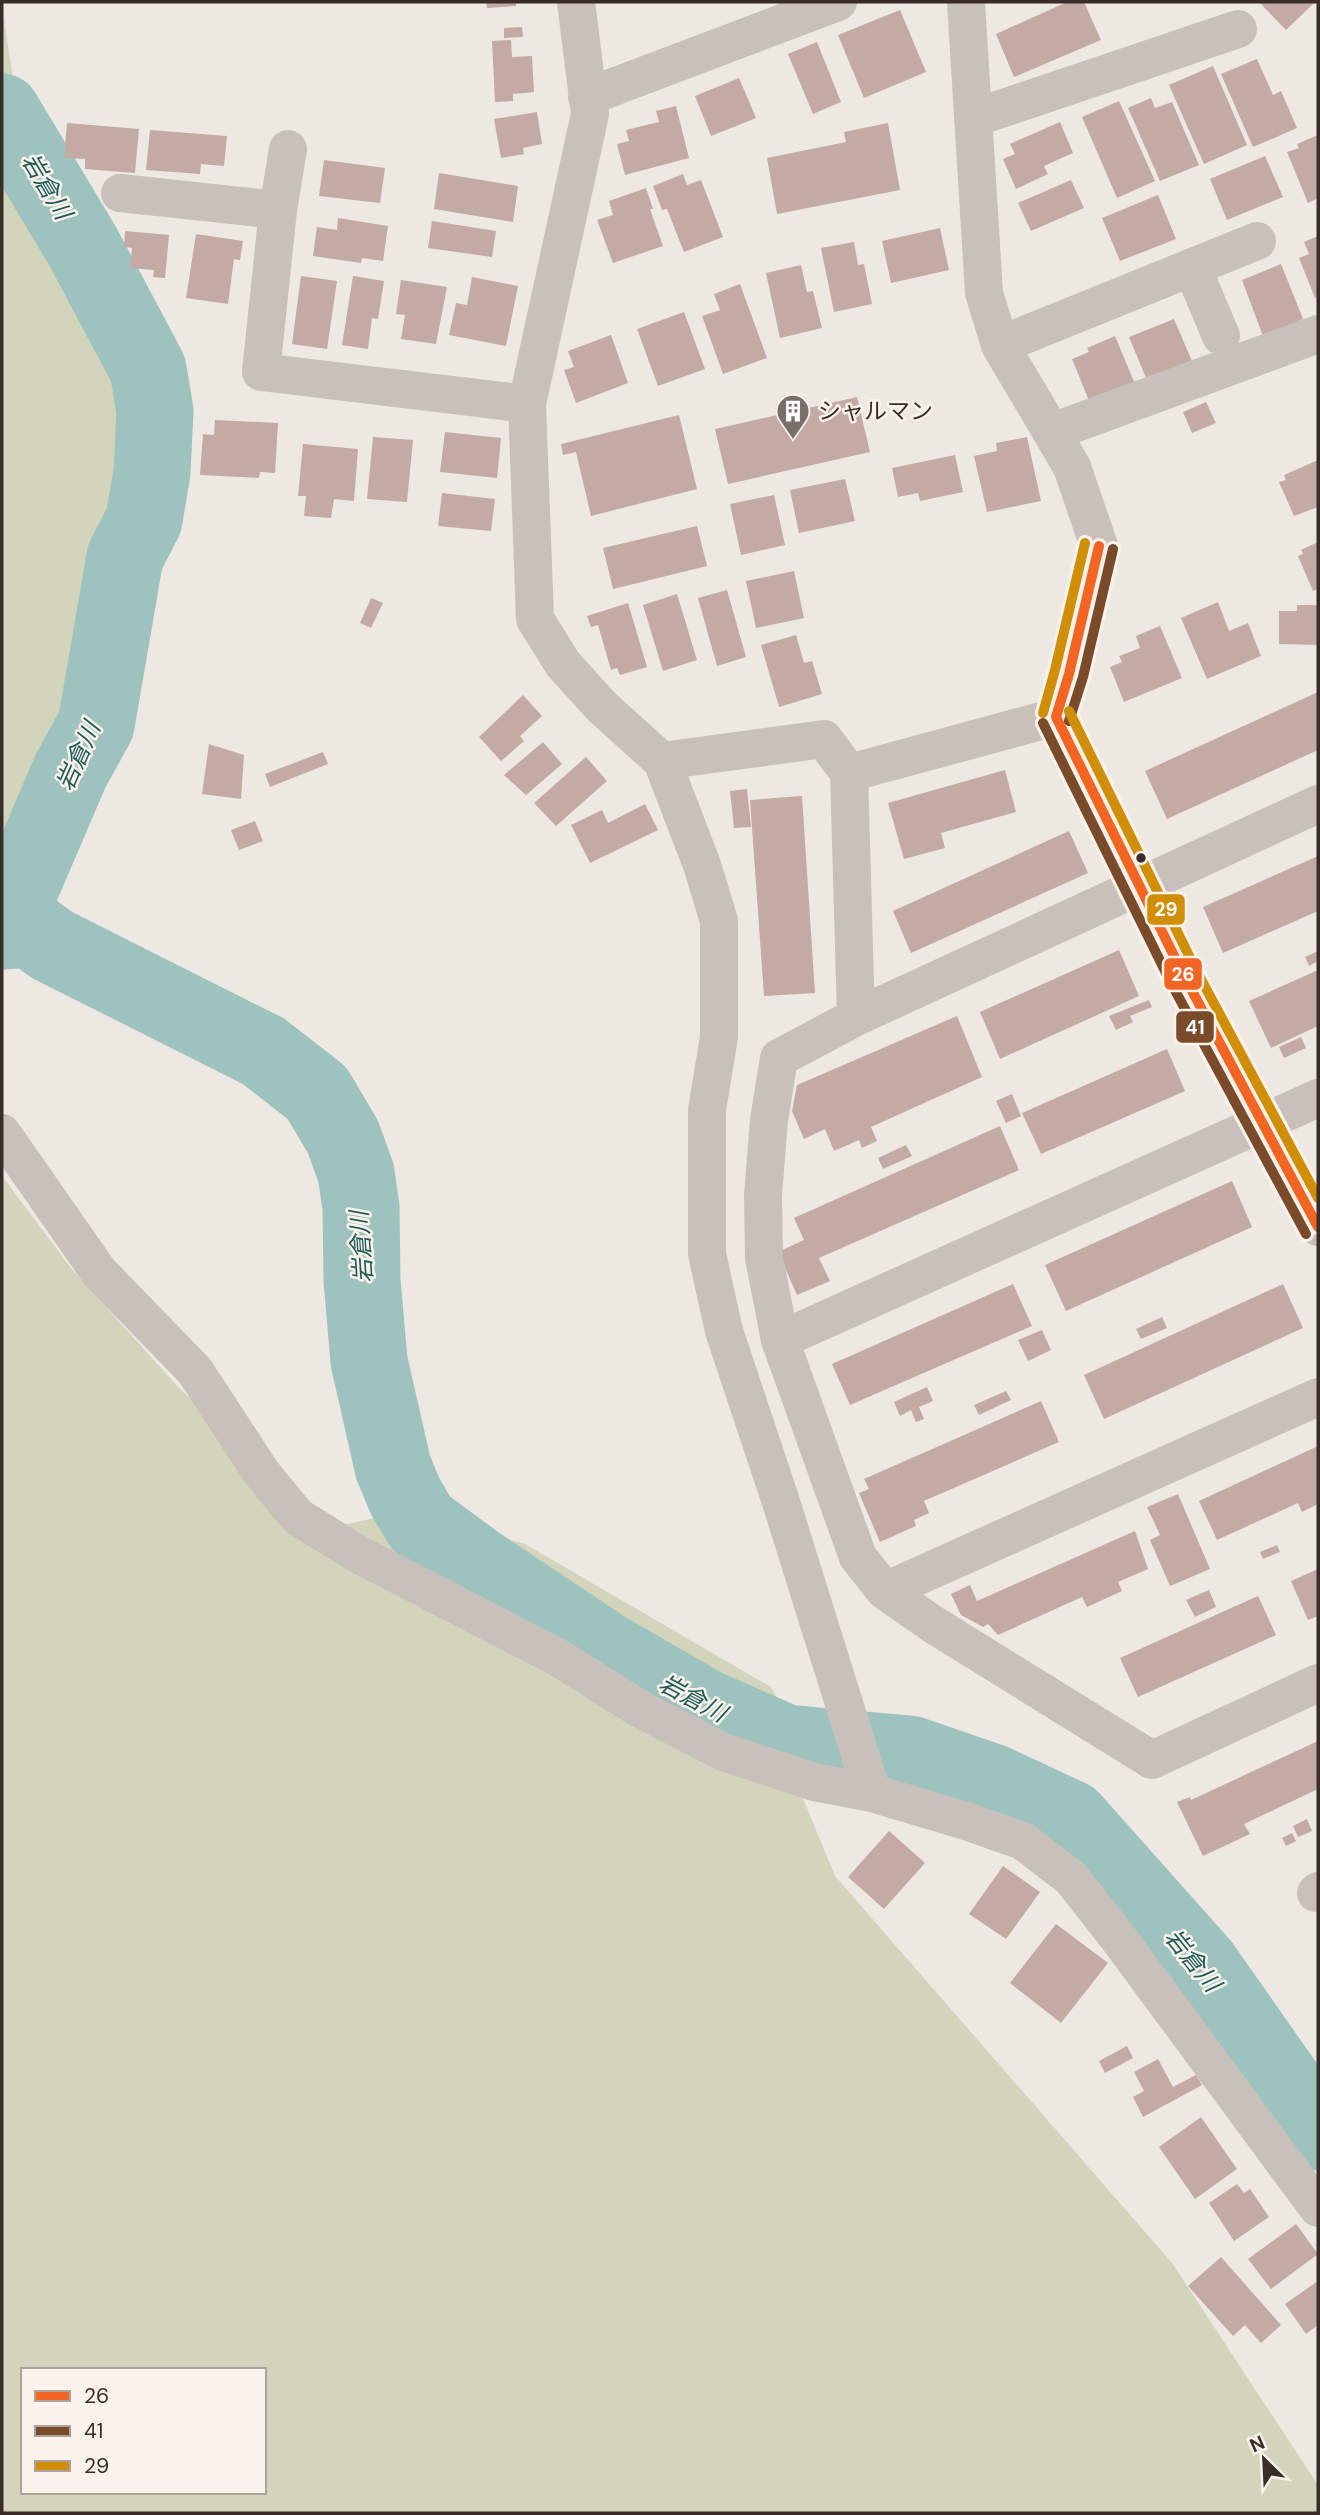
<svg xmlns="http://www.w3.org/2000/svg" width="1320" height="2515" font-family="'DM Sans','Noto Sans JP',sans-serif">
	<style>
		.green { fill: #d2d4bc; fill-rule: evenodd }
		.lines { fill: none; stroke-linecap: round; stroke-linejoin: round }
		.river { stroke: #9ec2bd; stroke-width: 77 }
		.building { fill: #c3aaa4 }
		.minor { stroke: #c8c0bb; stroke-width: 38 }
		.bus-1-casing { stroke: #fbf2eb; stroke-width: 16 }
		.bus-2-casing { stroke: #fbf2eb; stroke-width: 16 }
		.bus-3-casing { stroke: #fbf2eb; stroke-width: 16 }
		.bus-1 { stroke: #f26522; stroke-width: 10 }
		.bus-2 { stroke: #7a4b2a; stroke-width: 10 }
		.bus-3 { stroke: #d18e08; stroke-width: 10 }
		.bus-dot { fill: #392c29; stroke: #fbf2eb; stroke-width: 2.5 }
		.labels { text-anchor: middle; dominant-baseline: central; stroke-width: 5; stroke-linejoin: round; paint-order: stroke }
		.poi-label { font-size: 23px; fill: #392c29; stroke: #fbf2eb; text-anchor: start }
		.water-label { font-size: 24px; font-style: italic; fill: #1d5c59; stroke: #fbf2eb }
		.line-badge { stroke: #fbf2eb; stroke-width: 2.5 }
		.badge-label { font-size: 19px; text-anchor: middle; font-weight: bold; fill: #fff }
	</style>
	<rect width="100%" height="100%" fill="#eee8e3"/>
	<!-- green -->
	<path class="green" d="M2,6L18,110L40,168L62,209L104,276L150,403L148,468L126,531L110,684L97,761L63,823L30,856L2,868Z
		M2,1176L71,1268L178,1387L330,1528L410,1510L525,1544L771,1687L793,1728L797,1784L835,1876L1172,2263L1318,2485V2513H2ZM23,2370H264V2492H23Z"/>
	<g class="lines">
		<!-- river -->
		<path class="river" d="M2,112L82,245L148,369L155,411L152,472L144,520L125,557L96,725L71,770L2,931L30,929L52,945L263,1051L317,1093L343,1137L356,1173L361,1207L362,1280L369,1361L393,1467L405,1496L421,1523L478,1565L604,1649L706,1708L786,1743L910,1754L994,1783L1071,1819L1201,1965L1318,2132"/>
	</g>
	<!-- building -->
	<path class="building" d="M486,2H516V6L487,8Z
		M1067,2H1084L1101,40L1014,77L996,34Z
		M1259,2H1315L1286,30Z
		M900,10L926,72L864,98L838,35Z
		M522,27L523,37L504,38V28Z
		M511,40L512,57L532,56L534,92L513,94V101L495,102L492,41Z
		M817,42L841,102L813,114L788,54Z
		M1257,59L1273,95L1281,91L1297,128L1253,147L1221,74Z
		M1213,66L1247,145L1204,164L1169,85Z
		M739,78L756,118L711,136L695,96Z
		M1151,98L1155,108L1172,102L1199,165L1160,181L1128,108Z
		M1119,101L1155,181L1117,198L1082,117Z
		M676,106L689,158L625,175L617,144L629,141L626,130L659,122L656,111Z
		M537,112L542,144L523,148L524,154L501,158L494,119Z
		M1060,122L1073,153L1044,166L1048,174L1016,189L1003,159L1015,154L1010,144Z
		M67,123L139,129L135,173L85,169V159L64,158Z
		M888,123L900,190L777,214L767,158L846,142L844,132Z
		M150,130L227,136L224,166L201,164L200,174L146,170Z
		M1318,135V198L1308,203L1287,152L1299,148L1297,144Z
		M1265,156L1283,197L1227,220L1210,179Z
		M324,160L385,168L380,203L319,196Z
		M439,173L518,186L513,222L434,209Z
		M683,174L687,185L701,180L723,237L684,252L667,209L662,210L653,186Z
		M1071,180L1084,208L1031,231L1018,203Z
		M646,188L653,209H650L663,246L613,263L597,220L613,215L609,201Z
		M1158,195L1176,239L1120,261L1102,218Z
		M338,218L388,226L383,261L362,258L361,263L313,256L317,227L337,230Z
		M432,221L496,231L492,257L428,248Z
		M940,228L949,270L891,283L882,241Z
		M125,231L169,235L165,278L153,277L154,270L130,268L132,248L124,247Z
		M196,234L243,241L240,260L234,259L228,304L186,298Z
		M1318,236V297L1315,298L1299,258L1309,254L1304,242Z
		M854,242L858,265L864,264L872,304L834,312L821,248Z
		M1281,264L1303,319L1263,336L1242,280Z
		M801,265L807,292L813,291L822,328L780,338L766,273Z
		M301,276L337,281L327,349L292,344Z
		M353,276L384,281L378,319L372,318L368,349L342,345Z
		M472,277L518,286L506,346L449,335L456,303L467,305Z
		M401,280L447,287L436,344L401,339L405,315L396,314Z
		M740,284L767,358L723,374L702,316L720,310L714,294Z
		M684,312L705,369L658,386L637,329Z
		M1174,319L1194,366L1149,385L1129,337Z
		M611,335L628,383L576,403L564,370L574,367L568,351Z
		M1115,336L1137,389L1092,408L1072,359L1089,352L1087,348Z
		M857,397L870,452L728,484L715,429Z
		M1206,402L1216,423L1192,433L1183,412Z
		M679,415L697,489L591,516L576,452L563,455L561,444Z
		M215,420L278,423L275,473L260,472L259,478L200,475L203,434L214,435Z
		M445,432L501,438L497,478L440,472Z
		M373,437L413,440L407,502L367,499Z
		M1027,437L1041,501L987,512L974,456L997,451L996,443Z
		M303,444L358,449L354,501L334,499L331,518L304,516L306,496H298Z
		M955,455L963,492L920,501L918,493L898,497L892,468Z
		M1318,460V507L1294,516L1279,482L1286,480L1284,475Z
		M845,479L855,521L799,533L790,490Z
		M442,493L495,499L491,531L438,526Z
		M774,495L785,545L741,555L730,504Z
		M697,526L707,566L613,589L603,548Z
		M1318,542V589L1313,591L1298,556L1303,554L1301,550Z
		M794,571L804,618L756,628L746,581Z
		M727,590L746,657L717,666L698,598Z
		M677,594L697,660L663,671L643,605Z
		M371,598L383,603L371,628L360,623Z
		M1218,602L1229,631L1248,623L1261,656L1207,679L1181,618Z
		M628,603L647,667L620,675L617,668L611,670L598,625L591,627L587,616Z
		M1297,605H1318V645L1279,644V611H1297Z
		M1160,626L1182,678L1124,702L1110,667L1122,662L1119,656L1140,648L1136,636Z
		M796,635L804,663L812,661L822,694L779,707L761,645Z
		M1318,692V750L1167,819L1145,771Z
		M523,695L542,716L520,736L524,741L501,761L479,737Z
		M543,742L562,764L526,795L504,775Z
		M209,744L244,755L241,799L202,794Z
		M323,752L328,764L270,787L265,774Z
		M586,757L607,781L556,826L534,803Z
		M1005,770L1016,812L941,833L945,848L904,859L888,803Z
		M747,789L751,827L734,828L730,791Z
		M802,796L815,993L764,996L750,800Z
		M645,804L658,830L590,863L571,825L602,810L608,823Z
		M255,821L263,841L239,850L231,830Z
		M1069,831L1088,873L911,953L893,911Z
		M1318,856V911L1223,953L1203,907Z
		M1119,950L1139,996L1000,1059L980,1012Z
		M1318,951V961L1309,966L1305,957Z
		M1318,970V1026L1271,1048L1249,1001Z
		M1149,1000L1152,1007L1130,1016L1133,1022L1116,1030L1109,1016Z
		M957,1016L982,1077L871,1127L877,1141L862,1148L859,1140L834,1151L825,1129L804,1139L792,1111L797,1085Z
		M1301,1037L1306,1048L1284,1058L1279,1047Z
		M1167,1049L1185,1091L1041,1154L1022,1113Z
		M1012,1094L1021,1116L1006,1123L996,1101Z
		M1000,1126L1019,1170L819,1258L830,1281L797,1295L778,1252L804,1240L794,1218Z
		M906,1145L912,1156L883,1169L878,1158Z
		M1232,1181L1252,1227L1066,1311L1045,1265Z
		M1013,1284L1032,1326L850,1405L832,1364Z
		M1283,1284L1303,1328L1104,1419L1084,1375Z
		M1162,1317L1167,1328L1141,1339L1136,1329Z
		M1042,1330L1051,1350L1028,1361L1018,1340Z
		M927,1387L933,1401L919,1407L924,1419L916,1422L911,1410L900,1416L894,1402Z
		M1006,1391L1011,1400L979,1415L974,1405Z
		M1041,1401L1059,1442L924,1501L929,1513L914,1520L916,1526L880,1542L859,1493L869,1489L864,1479Z
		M1318,1446V1504L1302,1512L1298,1503L1217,1540L1199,1501Z
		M1178,1494L1210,1569L1170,1586L1150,1540L1160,1535L1147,1507Z
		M1135,1531L1148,1569L1118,1582L1122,1591L1087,1607L1082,1597L998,1635L988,1624L983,1627L961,1615L951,1594L970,1585L977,1601Z
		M1277,1545L1280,1552L1263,1559L1260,1552Z
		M1318,1569V1616L1308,1620L1291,1581Z
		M1209,1590L1216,1607L1195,1617L1186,1600Z
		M1258,1596L1276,1635L1138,1697L1120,1658Z
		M1318,1741V1789L1244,1824L1250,1834L1203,1856L1177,1802L1190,1797L1191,1800Z
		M1307,1819L1312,1831L1298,1837L1293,1826Z
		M889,1831L925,1863L884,1909L848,1877Z
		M1292,1833L1296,1841L1286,1846L1282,1838Z
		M1003,1866L1040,1892L1006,1939L969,1914Z
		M1056,1924L1108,1963L1061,2023L1010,1983Z
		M1127,2046L1133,2058L1105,2073L1099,2061Z
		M1158,2059L1173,2087L1196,2075L1202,2085L1143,2117L1133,2097L1144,2091L1134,2072Z
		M1201,2117L1237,2169L1195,2199L1159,2147Z
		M1237,2184L1244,2193L1250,2189L1269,2217L1234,2241L1209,2203Z
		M1296,2224L1318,2254L1271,2289L1248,2259Z
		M1221,2257L1281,2325L1261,2343L1245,2325L1233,2336L1188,2286Z
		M1318,2281V2325L1306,2334L1285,2304Z"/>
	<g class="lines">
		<!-- minor -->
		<path class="minor" d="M576,2L590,114L527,404L535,619L563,664L602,707L662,761L824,739L849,773L1056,717
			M966,2L984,293L1000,345L1072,467L1099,546L1069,674L1056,717
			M587,97L838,2
			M974,118L1238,29
			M288,149L278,210L261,372L527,404
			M120,193L278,210
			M1192,267L1221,336
			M1000,345L1257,241
			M1052,432L1318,334
			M1056,717C1138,890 1225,1060 1318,1227
			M662,761L702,865L719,921V1037L707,1110V1254L724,1331L781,1502L872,1793
			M849,773L856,1017
			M1318,804L856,1017L779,1058L769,1120L763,1196L764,1258L780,1340L858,1557L885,1591L934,1625L1152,1760L1318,1683
			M2,1133L99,1272L195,1371L261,1472L298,1517L358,1554L559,1658L640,1709L723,1752L814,1782L872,1793L966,1821L1023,1841L1071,1878L1116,1935L1318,2208
			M780,1340L1318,1098
			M885,1591L1318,1397
			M1316,1893L1318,1891"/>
		<defs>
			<path id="bus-1" d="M1056,717L1183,974L1318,1227
				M1056,717L1069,674L1099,546"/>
			<path id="bus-2" d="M1069,721L1083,677L1113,549
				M1043,723L1170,981L1306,1234"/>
			<path id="bus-3" d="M1069,711L1195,968L1318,1198
				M1043,713L1055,670L1085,543"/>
		</defs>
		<!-- bus-1 casing -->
		<use href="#bus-1" class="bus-1-casing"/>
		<!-- bus-2 casing -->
		<use href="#bus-2" class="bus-2-casing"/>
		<!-- bus-3 casing -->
		<use href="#bus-3" class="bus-3-casing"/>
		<!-- bus-1 -->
		<use href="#bus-1" class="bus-1"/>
		<!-- bus-2 -->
		<use href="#bus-2" class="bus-2"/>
		<!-- bus-3 -->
		<use href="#bus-3" class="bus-3"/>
	</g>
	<!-- icons -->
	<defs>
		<symbol id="building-pin" viewBox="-11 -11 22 30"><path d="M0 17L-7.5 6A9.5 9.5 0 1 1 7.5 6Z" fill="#786e6a" stroke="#fbf2eb"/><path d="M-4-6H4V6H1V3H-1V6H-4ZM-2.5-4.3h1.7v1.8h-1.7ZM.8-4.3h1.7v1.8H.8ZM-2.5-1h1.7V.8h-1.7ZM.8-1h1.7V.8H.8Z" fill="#fff"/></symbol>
	</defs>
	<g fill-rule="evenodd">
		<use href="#building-pin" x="774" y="392" width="38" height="52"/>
	</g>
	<!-- markers -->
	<circle class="bus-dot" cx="1141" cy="858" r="6"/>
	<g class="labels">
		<!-- poi labels -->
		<g class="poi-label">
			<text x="818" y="411">シャルマン</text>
		</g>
		<!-- water labels -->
		<g class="water-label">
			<text transform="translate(47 186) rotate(59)">岩倉川</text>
			<text transform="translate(78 756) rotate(-66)">岩倉川</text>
			<text transform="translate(361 1247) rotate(-94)">岩倉川</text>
			<text transform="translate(693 1698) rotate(28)">岩倉川</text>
			<text transform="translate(1193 1960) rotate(51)">岩倉川</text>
		</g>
	</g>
	<g class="line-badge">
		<rect x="1146" y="893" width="40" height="33" rx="7" fill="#d18e08"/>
		<rect x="1163" y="957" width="40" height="34" rx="7" fill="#f26522"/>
		<rect x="1175" y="1010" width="40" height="34" rx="7" fill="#7a4b2a"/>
	</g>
	<g class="badge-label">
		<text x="1166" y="916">29</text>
		<text x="1183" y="981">26</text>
		<text x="1195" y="1034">41</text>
	</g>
	<!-- border -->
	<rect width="1320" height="2515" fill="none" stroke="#392c29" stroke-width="7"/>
	<!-- legend -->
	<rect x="21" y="2368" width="245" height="126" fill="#fbf2eb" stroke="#ada39d" stroke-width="2"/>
	<rect x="35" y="2391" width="35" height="10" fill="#f26522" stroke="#ada39d" stroke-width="2"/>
	<text x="84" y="2403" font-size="21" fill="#392c29">26</text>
	<rect x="35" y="2426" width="35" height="10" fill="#7a4b2a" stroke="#ada39d" stroke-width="2"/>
	<text x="84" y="2438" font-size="21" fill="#392c29">41</text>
	<rect x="35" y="2461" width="35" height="10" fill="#d18e08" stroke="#ada39d" stroke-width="2"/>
	<text x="84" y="2473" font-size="21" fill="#392c29">29</text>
	<!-- north arrow -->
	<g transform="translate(1264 2459) rotate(336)" stroke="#fbf2eb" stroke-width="5" paint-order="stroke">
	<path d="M0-5L12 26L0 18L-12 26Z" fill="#392c29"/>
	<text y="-10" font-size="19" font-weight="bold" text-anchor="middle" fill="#392c29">N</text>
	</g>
</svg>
